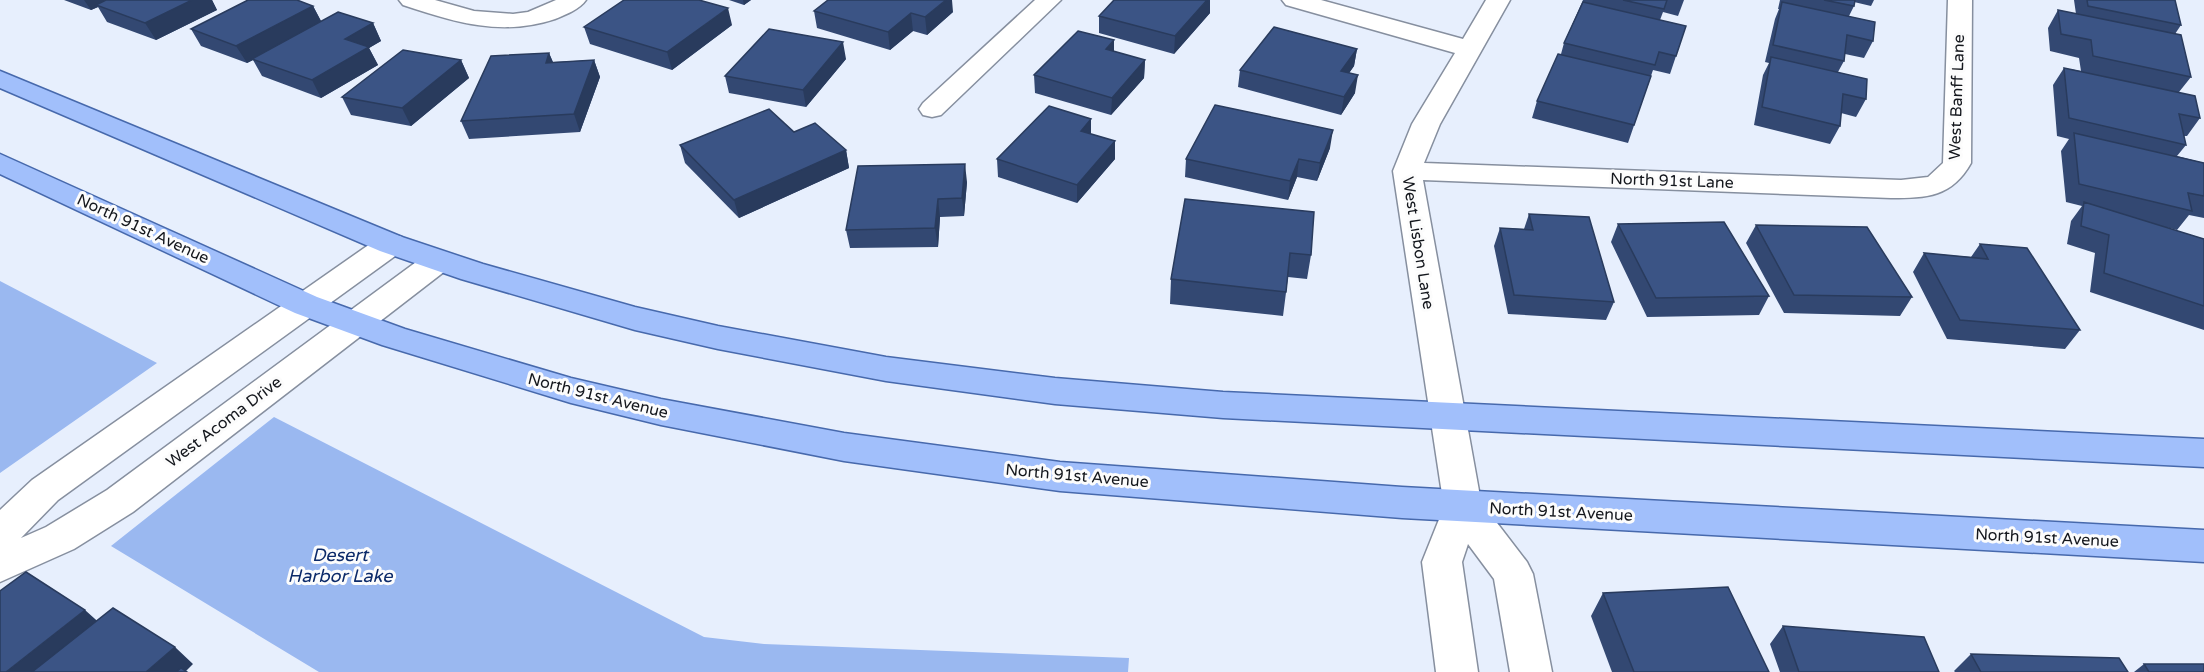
<svg xmlns="http://www.w3.org/2000/svg" width="2204" height="672" font-family="'Varela Round',sans-serif">
	<style>
		.water { fill: #9ab8f0 }
		.lines { fill: none; stroke-linecap: round; stroke-linejoin: round }
		.minor-casing { stroke: #868f9f; stroke-width: 3 }
		.major-casing { stroke: #4769ac; stroke-width: 3 }
		.minor { fill: #fff; fill-rule: evenodd }
		.major { fill: #a1bffb; fill-rule: evenodd }
		.wall { fill: #334872 }
		.shaded-wall { fill: #293b5d }
		.building { fill: #3b5485; stroke: #293b5d; stroke-width: 1.5 }
		.labels { text-anchor: middle; dominant-baseline: central; stroke-width: 6; stroke-linejoin: round; paint-order: stroke }
		.street-label { font-size: 16px; fill: #14171d; stroke: #fcfcfc }
		.water-label { font-size: 18px; font-style: italic; fill: #0c2a69; stroke: #fcfcfc }
	</style>
	<rect width="100%" height="100%" fill="#e7effd"/>
	<!-- water -->
	<path class="water" d="M0,281L157,363L0,473Z
		M274,417L704,637L764,644L1129,658L1128,672H319L111,546Z"/>
	<g class="lines">
		<defs>
			<path id="minor" d="M399,0H435L474,11L513,14L528,12L556,0H586C580,9 565,15 555,19C501,37 454,22 403,5Z
				M1035,0H1061L941,115L932,117L923,115L919,109L923,103Z
				M1282,0H1321L1463,39L1486,0H1510L1440,124L1424,163L1901,180L1928,177L1943,163L1948,0H1972L1971,163C1952,197 1927,198 1891,198L1423,180L1481,502L1527,562L1533,574L1552,672H1510L1494,579L1468,544L1462,562L1478,672H1436L1422,562L1444,507L1393,171L1412,124L1455,53L1286,5Z
				M391,234L402,237L406,244L402,251L58,500L21,538L46,527L107,490L427,254L438,251L449,254L453,261L449,268L133,512L74,549L0,582V510L32,480L380,237Z"/>
			<path id="major" d="M0,71L402,237L483,264L635,307L718,326L886,357L1055,378L1223,392L2204,439V467L1223,418L1055,404L886,381L718,349L635,330L461,279L380,251L0,88Z
				M0,154L317,297L405,329L571,378L661,399L844,433L1060,462L1402,487L2204,530V562L1402,518L1060,491L844,461L661,425L571,403L382,345L295,313L0,174Z"/>
		</defs>
		<!-- minor casing -->
		<use href="#minor" class="minor-casing"/>
		<!-- major casing -->
		<use href="#major" class="major-casing"/>
		<!-- minor -->
		<use href="#minor" class="minor"/>
		<!-- major -->
		<use href="#major" class="major"/>
	</g>
	<!-- wall -->
	<path class="wall" d="M64,0H212L217,10L156,40L107,22L98,7L91,10Z
		M729,0H751L744,5Z
		M1583,0H1684L1678,16L1663,12L1660,20L1676,56L1670,74L1653,70L1628,143L1532,118L1537,101L1561,54L1564,43Z
		M1780,0H1874L1871,6L1854,2V6L1849,16L1873,41L1864,58L1845,54L1844,61L1838,72L1866,99L1856,117L1841,113L1840,126L1830,144L1754,125L1763,75L1769,63L1765,62L1775,19L1779,9H1778Z
		M2074,0H2175L2181,25L2175,34L2191,77L2179,92L2200,118L2187,136H2184L2186,145L2177,156L2204,163V218L2189,215L2177,230L2157,225L2204,239V330L2090,292L2095,253L2067,244L2071,221L2082,206L2066,202L2061,151L2069,139L2057,136L2053,85L2064,68L2081,71L2079,58L2050,51L2048,28L2058,10L2076,14Z
		M313,6L321,21L373,23L381,41L369,48L378,65L321,98L262,76L253,60L247,63L201,46L191,29Z
		M814,11L953,12L927,35L913,31L890,50L817,28Z
		M1210,13L1174,54L1099,33V16Z
		M732,25L672,70L590,44L584,27Z
		M1357,49L1354,66L1349,73L1355,93L1341,115L1238,87L1240,70Z
		M1114,52L1145,60L1144,78L1111,115L1035,93L1034,75Z
		M549,53L553,62L594,60L600,77L580,132L469,139L461,121Z
		M846,59L806,107L729,93L725,76Z
		M461,60L469,78L411,126L351,115L342,97Z
		M1091,119V134L1115,141V159L1077,203L998,177L997,159Z
		M794,132L846,150L849,168L739,218L685,163L680,145Z
		M1330,148L1317,181L1297,177L1288,200L1185,177L1186,159Z
		M967,182L964,216L940,217L938,247L850,248L846,230Z
		M1185,199L1311,255L1307,279L1288,277L1283,316L1170,304L1171,279Z
		M1529,214L1614,302L1606,320L1508,314L1494,246L1500,228L1524,229Z
		M1618,224L1769,296L1759,315L1647,317L1611,242Z
		M1756,225L1912,297L1900,316L1784,313L1746,243Z
		M1980,244L2080,330L2065,349L1947,339L1913,272L1924,253L1971,257Z
		M1603,593L1769,672H1612L1591,616Z
		M1783,626L1939,672H1780L1770,644Z
		M1971,654L2128,672H1955L1954,671Z
		M2144,664L2204,672H2134Z"/>
	<!-- shaded-wall -->
	<path class="shaded-wall" d="M84,0H113L96,5L98,7L91,10Z
		M192,0H212L217,10L156,40L145,23Z
		M743,0H751L744,5Z
		M946,0H952L953,12L927,35L925,17Z
		M1207,0H1210V13L1174,54L1175,36Z
		M313,6L322,23L252,59L253,60L247,63L236,46Z
		M728,8L732,25L672,70L667,52Z
		M911,13L913,31L890,50L888,32Z
		M373,23L381,41L369,48L378,65L321,98L312,80L345,39Z
		M1114,40V58L1106,49Z
		M843,42L846,59L806,107L803,90Z
		M1357,49L1354,66L1338,89L1341,71Z
		M549,53L556,70L546,63Z
		M461,60L469,78L411,126L402,108Z
		M594,60L600,77L580,132L574,114Z
		M1145,60L1144,78L1111,115L1112,98Z
		M1358,75L1355,93L1341,115L1344,97Z
		M1091,119V137L1081,131Z
		M1333,130L1330,148L1317,181L1320,163Z
		M1115,141V159L1077,203V185Z
		M846,150L849,168L739,218L734,200Z
		M1299,159L1297,177L1288,200L1290,181Z
		M965,164L967,182L964,216L962,198Z
		M938,199L940,217L938,247L935,228Z
		M85,610L104,627L48,672H6Z
		M175,647L193,664L185,672H146Z"/>
	<!-- building -->
	<path class="building" d="M106,0H192L145,23L96,5Z
		M248,0H297L313,6L236,46L191,29Z
		M624,0H699L728,8L667,52L584,27Z
		M828,0H946L925,17L911,13L888,32L814,11Z
		M1114,0H1207L1175,36L1099,16Z
		M1623,0H1667L1664,9Z
		M1824,0H1855L1854,6Z
		M2087,0H2175L2181,25L2088,6Z
		M1583,2L1686,26L1676,56L1659,52L1655,65L1564,43Z
		M1782,2L1875,22L1873,41L1847,35L1844,61L1773,45Z
		M2058,10L2181,35L2191,77L2093,56L2091,40L2061,34Z
		M338,12L373,23L345,39L369,47L312,80L252,59Z
		M1274,27L1357,49L1341,71L1358,75L1344,97L1240,70Z
		M769,29L843,42L803,90L725,76Z
		M1078,31L1114,40L1106,49L1145,60L1112,98L1034,75Z
		M403,50L461,60L402,108L342,97Z
		M549,53L546,63L594,60L574,114L461,121L491,56Z
		M1558,54L1651,76L1634,125L1537,101Z
		M1771,57L1867,79L1866,99L1843,94L1840,126L1762,107Z
		M2064,68L2195,96L2200,118L2179,114L2186,145L2069,118Z
		M1215,105L1333,130L1320,163L1299,159L1290,181L1186,159Z
		M1049,106L1091,119L1081,131L1115,141L1077,185L997,159Z
		M769,109L794,132L815,123L846,150L734,200L680,145Z
		M2074,133L2204,163V196L2188,193L2192,211L2079,184Z
		M965,164L962,198L938,199L935,228L846,230L858,166Z
		M1185,199L1314,212L1311,255L1290,253L1286,292L1171,279Z
		M2084,202L2204,239V306L2104,273L2109,235L2081,226Z
		M1529,214L1589,217L1614,302L1514,295L1500,228L1533,230Z
		M1724,222L1769,296L1656,298L1618,224Z
		M1756,225L1867,227L1912,297L1794,295Z
		M1980,244L2027,248L2080,330L1960,320L1924,253L1988,259Z
		M26,572L85,610L6,672H0V591Z
		M1728,587L1769,672H1634L1603,593Z
		M113,608L175,647L146,672H32Z
		M1783,626L1924,637L1939,672H1799Z
		M1971,654L2119,658L2128,672H1981Z
		M2144,664H2204V672H2149Z
		M181,668L187,672H176Z"/>
	<g class="labels">
		<!-- street labels -->
		<g class="street-label">
			<text transform="translate(1957 97) rotate(-88)">West Banff Lane</text>
			<text transform="translate(1672 181) rotate(2)">North 91st Lane</text>
			<text transform="translate(143 229) rotate(25)">North 91st Avenue</text>
			<text transform="translate(1418 243) rotate(81)">West Lisbon Lane</text>
			<text transform="translate(598 396) rotate(14)">North 91st Avenue</text>
			<text transform="translate(224 422) rotate(-37)">West Acoma Drive</text>
			<text transform="translate(1077 476) rotate(5)">North 91st Avenue</text>
			<text transform="translate(1561 512) rotate(3)">North 91st Avenue</text>
			<text transform="translate(2047 538) rotate(3)">North 91st Avenue</text>
		</g>
		<!-- water labels -->
		<g class="water-label">
			<text x="340" y="555">Desert<tspan x="340" dy="21">Harbor Lake</tspan></text>
		</g>
	</g>
</svg>
